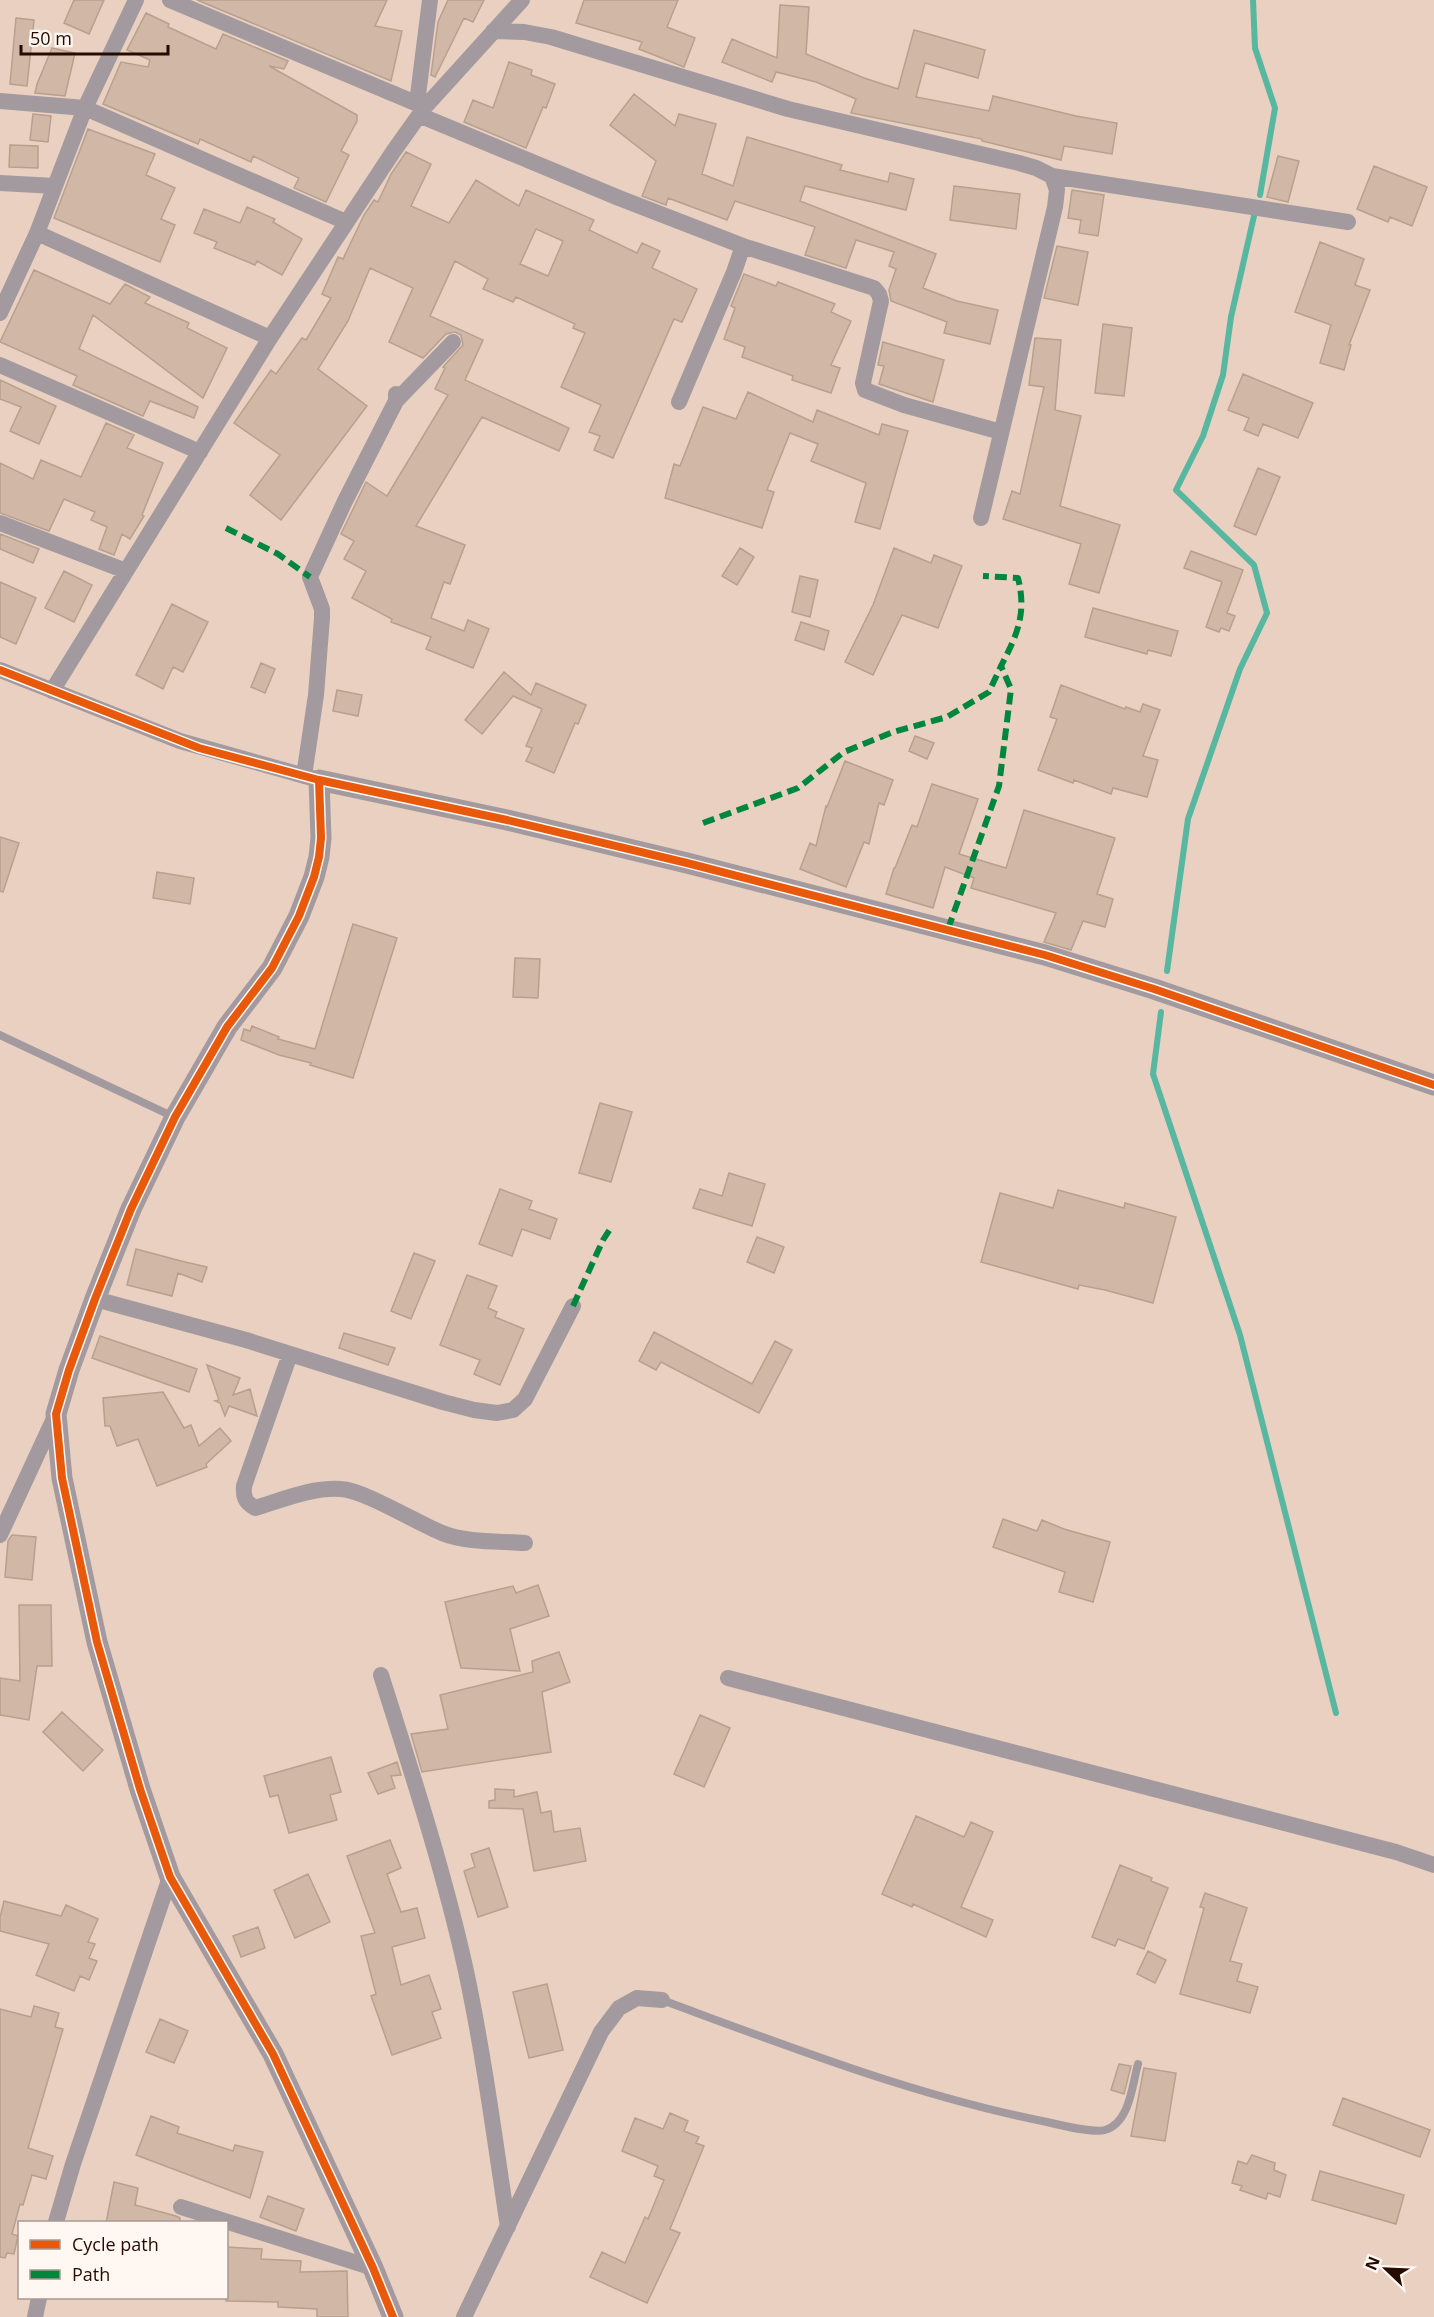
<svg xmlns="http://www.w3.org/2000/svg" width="1434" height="2317" font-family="'Open Sans',sans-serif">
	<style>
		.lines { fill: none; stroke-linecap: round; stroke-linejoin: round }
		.stream { stroke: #57b7a0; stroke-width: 6 }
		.building { fill: #d0b7a6; stroke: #b8a08e; stroke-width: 1.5; fill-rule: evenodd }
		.service { stroke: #a39a9f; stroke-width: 8 }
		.minor { stroke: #a39a9f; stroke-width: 16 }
		.tertiary { stroke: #a39a9f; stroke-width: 21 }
		.quiet { stroke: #00873e; stroke-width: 6; stroke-dasharray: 12 6; stroke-linecap: butt }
		.cycleway-casing { stroke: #fff7f2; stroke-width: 11 }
		.cycleway { stroke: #e8590c; stroke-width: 8 }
	</style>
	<rect width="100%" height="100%" fill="#e9d0c0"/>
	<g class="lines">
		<!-- stream -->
		<path class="stream" d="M1253,0L1255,48L1275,108L1260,195
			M1167,971L1188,819L1240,669L1267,613L1254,565L1176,490L1203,436L1223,375L1231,317L1254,216
			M1161,1012L1153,1074L1240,1335L1336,1713"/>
	</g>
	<!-- building -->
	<path class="building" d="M74,0H104L89,34L64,23Z
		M197,0H387L375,26L402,31L391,81Z
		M448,0H484L473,22L464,18L435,77L431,75L438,22Z
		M584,0H678L667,27L695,38L684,67L639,49L642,42L576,23Z
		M780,5L809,7L806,54L864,78L898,89L914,30L985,50L978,78L925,63L916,97L989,111L993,96L1076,116L1117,123L1112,154L1064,146L1061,160L982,141V139L851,113L856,99L816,82L776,72L772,82L722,62L732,39L777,58Z
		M146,13L169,24L168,27L216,49L223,34L288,61L284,69L269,66L357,115V121L341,151L349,155L326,202L294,188L299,178L253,156L251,162L200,139L198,144L103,104L121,62L148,67L150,60L127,50Z
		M16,18L34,20L27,86L10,84Z
		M52,48L75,53L65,96L35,93L37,84Z
		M509,62L532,70L531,75L555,84L546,108L543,107L526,148L464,122L473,100L493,108Z
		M634,94L675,126L679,114L716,124L702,174L733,186L747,137L842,165L840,170L888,182L890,173L914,179L906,210L805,186L800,201L936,254L923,288L957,301L998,310L990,344L944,333L947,322L891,301L889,290L896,269L889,266L894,252L856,240L846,268L805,255L815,227L735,201L727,220L668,198L666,205L642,196L656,161L610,125Z
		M33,114L51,116L48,142L30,140Z
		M88,129L155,154L146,175L175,188L161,219L175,225L160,262L54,218Z
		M10,145L38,146V168L9,167Z
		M406,152L431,164L411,206L449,223L476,180L519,206L526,190L594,220L589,230L637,253L642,243L660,251L652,268L697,289L682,322L674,319L613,458L594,450L600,436L589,432L601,405L561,387L585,333L573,328L575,324L516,297L513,302L483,289L488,279L455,261L430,316L483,340L465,380L569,428L559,451L482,417L416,526L465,545L450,584L444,582L431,618L464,631L468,620L489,629L473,668L426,649L431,637L391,622L392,619L352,598L366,571L344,559L354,541L341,534L366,482L387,496L448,395L435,389L445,368L443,367L463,345L461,335L455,332L446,334L423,358L389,342L413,288L370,268L348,321L318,369L367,406L281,520L250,495L280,455L234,423L271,370L276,374L302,338L306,340L331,298L322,294L338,257L343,259L364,215L374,200L378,202L391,174ZM536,229L563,241L548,276L520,264Z
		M1278,156L1299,161L1288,202L1267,197Z
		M1374,166L1427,187L1412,226L1390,217L1388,222L1357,209Z
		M954,186L1020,194L1016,229L950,220Z
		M1072,190L1104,195L1098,236L1079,233L1081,220L1068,218Z
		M247,207L275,219L273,222L302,239L282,275L257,261L255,265L214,248L217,242L194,233L204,209L240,223Z
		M1320,242L1364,259L1355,285L1370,290L1349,345H1351L1344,370L1320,363L1331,325L1295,312Z
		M1057,246L1088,252L1078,305L1044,298Z
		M34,270L110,304L125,284L150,297L145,303L189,323L187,328L227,348L203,398L93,315L79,349L198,407L194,418L150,401L143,416L73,385L77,376L0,342Z
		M744,274L776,286L778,282L835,304L831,312L851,321L831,365L840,368L831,393L792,380L793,376L742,357L745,347L724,339L735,308L731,306Z
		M1103,324L1132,328L1124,396L1095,393Z
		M1035,338L1061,340L1055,410L1081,416L1060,506L1120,525L1099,593L1069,584L1081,544L1003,519L1012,491L1020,494L1044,387L1029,385Z
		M883,342L944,360L933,402L879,384L884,366L878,365Z
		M1243,374L1313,403L1298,438L1263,424L1258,436L1244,430L1249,418L1228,410Z
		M0,380L56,406L39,444L10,431L21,407L0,399Z
		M748,392L813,422L817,410L879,435L882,424L908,431L880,529L855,522L866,483L811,461L818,444L790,433L767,490L774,492L762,528L665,498L674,464L680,466L703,407L736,419Z
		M106,423L134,435L127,448L163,463L142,515L144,516L130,539L122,534L114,555L99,549L107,527L91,520L95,512L64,499L49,531L0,513V463L33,479L41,460L81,477Z
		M1258,468L1280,477L1256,535L1234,526Z
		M0,534L39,549L33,563L0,549Z
		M740,548L754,557L737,585L722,576Z
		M894,548L931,563L934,555L962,566L938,628L902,615L873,675L845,662L873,605Z
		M1191,551L1243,570L1227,613L1235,616L1229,631L1221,628L1219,632L1206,627L1222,582L1184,568Z
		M64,571L92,585L74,622L45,608Z
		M800,576L818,580L810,617L792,612Z
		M0,582L36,598L16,644L0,637Z
		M172,604L208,622L183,672L173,667L163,689L136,675Z
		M1093,608L1178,631L1171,656L1148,650L1147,654L1085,637Z
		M801,622L829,631L824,650L795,640Z
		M261,663L275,669L265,693L251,687Z
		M504,672L531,695L536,683L586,705L578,724L575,723L554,773L526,761L532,748L526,746L542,709L513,696L482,734L465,720Z
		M1061,685L1125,709L1126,707L1140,712L1143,704L1160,710L1143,756L1158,760L1147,797L1113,788L1111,794L1074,780L1073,783L1038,770L1057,719L1050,717Z
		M337,690L362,695L358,716L333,711Z
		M915,736L934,743L927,759L909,751Z
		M845,761L893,780L884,805L879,803L869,844L864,842L846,887L800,869L810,843L816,846L826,806L827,807Z
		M932,784L978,799L959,854L1006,868L1024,810L1115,838L1097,894L1113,899L1105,927L1083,921L1071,950L1044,942L1056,913L971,888L974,878L945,867L933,908L886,894L894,868H895L912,825L917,827Z
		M0,837L19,843L3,892L0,891Z
		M157,872L194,878L190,904L153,898Z
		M353,924L397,938L353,1078L310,1065L311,1063L279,1055L241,1040L244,1029L250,1031L252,1026L279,1037L278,1039L315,1049Z
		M515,958L540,959L538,998L513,997Z
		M600,1103L632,1112L611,1182L579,1173Z
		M729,1173L765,1184L752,1226L693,1208L700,1189L722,1196Z
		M500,1189L532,1201L529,1209L557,1219L550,1239L522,1229L512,1256L479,1244Z
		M1058,1190L1124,1208L1125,1203L1176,1217L1153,1303L1105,1290L1079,1285L1078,1289L981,1262L1000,1193L1053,1208Z
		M757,1237L784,1247L774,1273L747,1262Z
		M136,1249L181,1261L207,1267L202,1282L178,1273L172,1296L127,1285Z
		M414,1253L435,1261L411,1319L391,1311Z
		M467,1275L497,1286L488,1308L497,1312L495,1317L524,1329L500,1385L474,1374L480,1360L440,1345Z
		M654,1332L752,1384L775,1341L792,1350L759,1413L661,1362L656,1370L639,1361Z
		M344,1333L395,1348L388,1365L339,1348Z
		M100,1336L197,1369L189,1392L92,1358Z
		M207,1365L240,1378L233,1395L250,1389L257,1416L229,1406L225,1416L220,1403L215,1401L219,1400Z
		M163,1392L184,1428L191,1425L199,1446L220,1428L231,1441L206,1464L207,1467L157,1486L138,1439L117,1446L110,1426H105L103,1398Z
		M1003,1519L1037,1531L1042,1520L1064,1529L1110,1542L1093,1602L1059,1592L1065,1572L993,1547Z
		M12,1535L36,1537L32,1580L5,1577L8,1541Z
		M538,1585L549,1616L510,1629L520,1671L461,1668L445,1602L513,1586L516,1593Z
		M19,1605H51L52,1666H37L29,1720L0,1715V1678L20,1681Z
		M559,1652L570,1682L542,1692L551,1752L422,1772L411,1734L448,1729L440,1695L533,1672L532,1661Z
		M62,1712L103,1750L83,1771L43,1732Z
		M700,1715L730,1728L704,1787L674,1774Z
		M331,1757L341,1792L330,1795L337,1820L289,1833L278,1795L270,1797L264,1776Z
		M397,1762L401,1775L391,1776L395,1788L378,1794L368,1773Z
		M495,1789L514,1790V1797L537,1792L541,1813L551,1811L554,1832L580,1828L586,1861L534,1871L523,1809L489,1808V1801L495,1800Z
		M916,1816L964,1837L971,1822L993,1832L961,1907L993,1920L986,1937L913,1904L912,1907L882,1894Z
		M390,1840L401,1868L387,1874L401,1912L417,1908L425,1938L392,1947L401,1985L429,1975L441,2009L432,2012L441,2038L392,2055L371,1996L376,1994L361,1936L375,1933L347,1856Z
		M489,1848L508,1907L478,1917L464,1871L475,1867L471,1854Z
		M1120,1865L1152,1878L1151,1881L1168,1888L1144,1949L1118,1939L1115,1946L1092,1937Z
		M308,1874L330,1922L295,1938L274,1890Z
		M1205,1893L1247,1908L1230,1961L1242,1964L1237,1981L1258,1987L1250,2013L1180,1994L1204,1908L1200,1907Z
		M4,1901L61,1916L66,1905L98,1919L88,1942L95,1944L89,1958L97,1961L89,1980L80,1976L74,1991L36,1975L49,1944L0,1931V1917Z
		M258,1927L265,1948L241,1957L233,1936Z
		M1148,1951L1166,1960L1155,1983L1137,1974Z
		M547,1984L563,2050L529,2058L513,1992Z
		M34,2006L59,2013L55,2027L63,2029L28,2148L53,2156L46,2179L32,2175L23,2205L20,2204L12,2234L18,2236L14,2254L7,2253L5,2258L0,2257V2009L31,2017Z
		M160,2019L188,2031L174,2063L146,2052Z
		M1119,2064L1131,2066L1124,2094L1111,2090Z
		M1144,2068L1176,2073L1165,2141L1131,2136Z
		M1343,2098L1430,2130L1420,2157L1333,2125Z
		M670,2113L688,2121L684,2131L699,2137L696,2143L704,2146L670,2229L680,2233L647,2303L590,2277L602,2252L625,2263L645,2217L648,2219L664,2180L654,2176L658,2166L622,2151L635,2118L663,2129Z
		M151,2116L179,2127L177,2133L233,2151L235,2145L263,2152L250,2198L136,2155Z
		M1252,2155L1275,2163L1274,2170L1286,2175L1280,2197L1268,2193L1266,2199L1240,2190L1242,2186L1232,2183L1238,2161L1247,2164Z
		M1320,2171L1404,2195L1396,2224L1312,2200Z
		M114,2182L138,2188L135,2205L176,2216L180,2218V2223H106Z
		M268,2196L304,2209L296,2231L260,2217Z
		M226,2247L262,2249L261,2259L301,2261L300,2272L347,2271L348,2317H317V2309L278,2307V2302L226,2301Z"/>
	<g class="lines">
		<!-- service -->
		<path class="service" d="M0,1035L174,1117
			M662,2000C787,2046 915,2096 1047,2122C1059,2125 1094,2133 1105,2130C1130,2123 1132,2085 1138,2064"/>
		<!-- minor -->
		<path class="minor" d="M170,0L425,107
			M493,31L524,32L551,37L788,109L1019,163L1036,168L1052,176L1057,190L1055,207L981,518
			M0,101L85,108L346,222
			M417,103L430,0
			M419,115L619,198L743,246L874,288L879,294L881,301L863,383L865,390L904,405L1001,432
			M1052,176L1348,222
			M0,183L55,186
			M37,233L270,338
			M0,313L37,233L85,108L136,0
			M0,365L200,452
			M396,401L453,342
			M679,402L734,272L743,246
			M0,523L126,571
			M0,670L180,741L312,778
			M52,691L270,338L393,152L425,107L522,0
			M304,776L316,695L322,618V609L310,577L345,501L396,401V394
			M95,1299L246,1340L443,1402L474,1410L497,1413L513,1410L525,1399L573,1306
			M290,1354L244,1486C243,1497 245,1502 255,1508C282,1500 312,1487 341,1489C364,1490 417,1523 442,1533C467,1543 499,1541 525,1543
			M0,1535L56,1414
			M381,1675C412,1773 444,1871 466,1971C484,2056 495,2141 508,2227
			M728,1678L1396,1852L1434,1865
			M181,2207L373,2268
			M56,2222L73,2164L170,1877
			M35,2317L39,2298
			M464,2317L601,2032L619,2008L637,1998L662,2000"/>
		<!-- tertiary -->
		<path class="tertiary" d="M393,2317L373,2268L273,2054L170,1877L140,1789L97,1642L62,1478L56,1414L69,1370L95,1299L131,1209L175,1117L227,1027L272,968L299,916L314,877L319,857L321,838L319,780L507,820L687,863L1045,955L1154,989L1434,1085"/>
		<!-- quiet -->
		<path class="quiet" d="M226,528L278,554L310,577
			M703,823L798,788L844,752L893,732L947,717L989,692L1001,666
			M948,929L999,786L1011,689L1001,666C1017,635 1027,614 1018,578L983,576
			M573,1306L603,1240L612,1226"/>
		<defs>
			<path id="cycleway" d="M0,670L199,748L319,780L507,820L687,863L1045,955L1154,989L1434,1085
				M319,780L321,838L319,857L314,877L299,916L272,968L227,1027L175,1117L131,1209L95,1299L69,1370L56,1414L62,1478L97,1642L140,1789L170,1877L273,2054L373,2268L393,2317"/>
		</defs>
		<!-- cycleway casing -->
		<use href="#cycleway" class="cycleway-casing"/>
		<!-- cycleway -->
		<use href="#cycleway" class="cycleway"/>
	</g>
	<!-- legend -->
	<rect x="18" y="2221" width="210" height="78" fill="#fff7f2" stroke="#a89991" stroke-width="1.5"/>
	<rect x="30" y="2240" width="30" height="9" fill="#e8590c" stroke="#a89991" stroke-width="1.5"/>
	<text x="72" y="2251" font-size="18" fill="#250b00">Cycle path</text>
	<rect x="30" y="2270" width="30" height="9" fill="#00873e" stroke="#a89991" stroke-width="1.5"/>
	<text x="72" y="2281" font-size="18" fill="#250b00">Path</text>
	<!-- north arrow -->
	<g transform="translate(1386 2269) rotate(293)" stroke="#fff7f2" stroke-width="4.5" paint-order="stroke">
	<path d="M0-4.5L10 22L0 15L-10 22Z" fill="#250b00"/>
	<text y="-9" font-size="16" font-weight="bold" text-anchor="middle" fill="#250b00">N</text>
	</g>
	<!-- scale -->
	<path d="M21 45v9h147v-9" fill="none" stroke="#250b00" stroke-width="3"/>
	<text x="30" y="45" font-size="18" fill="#250b00" stroke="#fff7f2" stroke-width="4.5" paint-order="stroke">50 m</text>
</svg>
